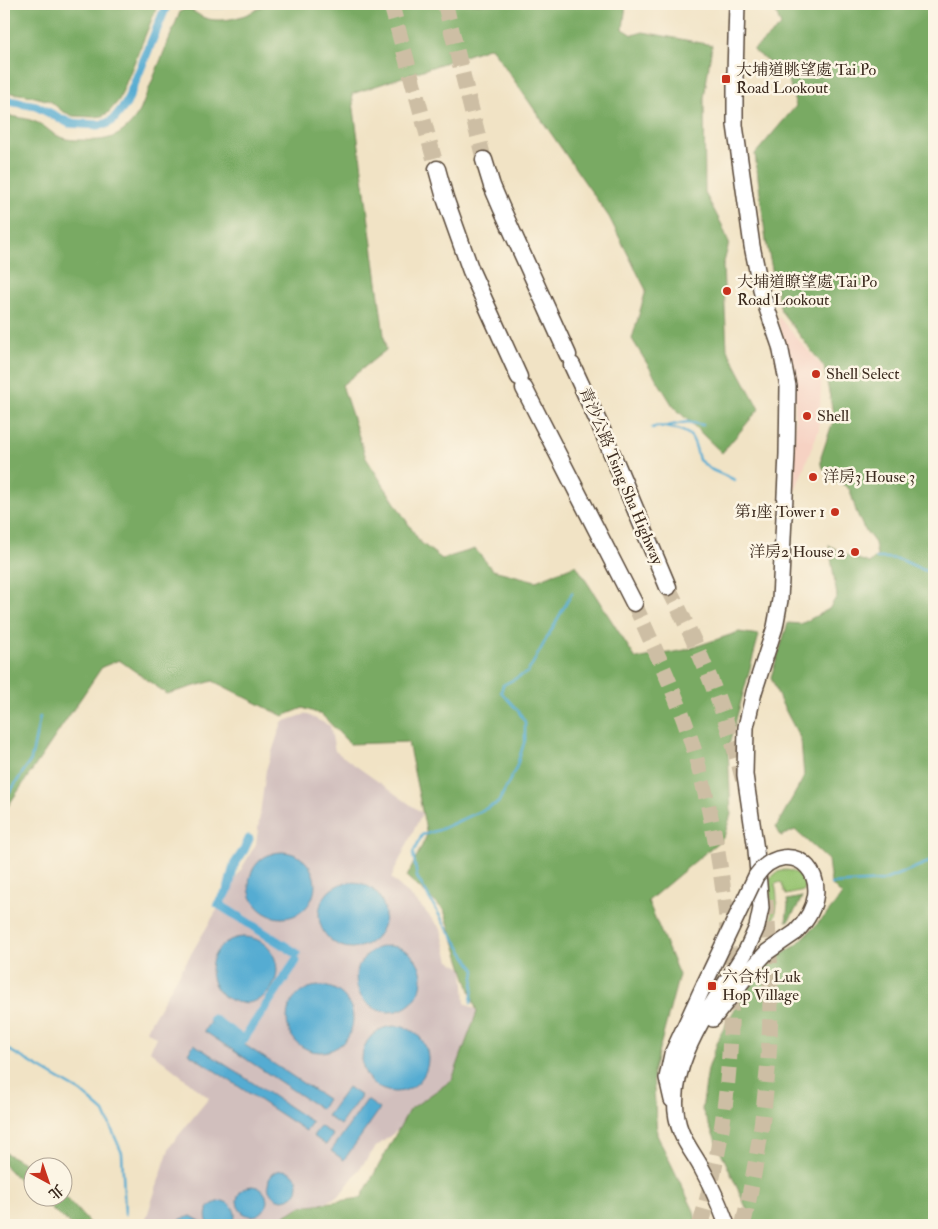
<svg xmlns="http://www.w3.org/2000/svg" width="938" height="1229" font-family="'IM FELL Double Pica','Noto Serif TC',serif">
	<style>
		.built { fill: #f6d2c3 }
		.industrial { fill: #d1bfbd }
		.green { fill: #97c471; stroke: #697748 }
		.forest { fill: #79aa63; stroke: #5a6a40 }
		.water { fill: #55acd2; stroke: #486b78 }
		.lines { fill: none; stroke-linecap: round; stroke-linejoin: round }
		.stream { stroke: #55acd2; stroke-width: 2.5 }
		.canal { stroke: #55acd2; stroke-width: 9 }
		.highway-tunnel { stroke: #cdbea4; stroke-width: 16; stroke-dasharray: 16 8; stroke-linecap: butt }
		.major-casing { stroke: #564637; stroke-width: 18 }
		.highway-casing { stroke: #564637; stroke-width: 19 }
		.major { stroke: #fff; stroke-width: 15 }
		.highway { stroke: #fff; stroke-width: 16 }
		.major-bridge-casing { stroke: #564637; stroke-width: 18; stroke-linecap: butt }
		.major-bridge { stroke: #fff; stroke-width: 15 }
		.poi-dot { fill: #c8321e; stroke: #fcf5e5; stroke-width: 2 }
		.labels { text-anchor: middle; dominant-baseline: central; stroke-width: 5; stroke-linejoin: round; paint-order: stroke }
		.poi-label { font-size: 16px; fill: #3b2a1e; stroke: #fcf5e5; text-anchor: start }
		.street-label { font-size: 16px; fill: #3b2a1e; stroke: #fcf5e5 }
	</style>
	<rect width="100%" height="100%" fill="#fcf5e5"/>
	<filter id="ink" filterUnits="userSpaceOnUse"><feTurbulence type="fractalNoise" baseFrequency=".02" numOctaves="2"/><feDisplacementMap in="SourceGraphic" scale="10" xChannelSelector="R" yChannelSelector="G"/><feConvolveMatrix kernelMatrix="1 2 1 2 8 2 1 2 1" color-interpolation-filters="sRGB"/></filter>
	<filter id="wash" filterUnits="userSpaceOnUse"><feTurbulence type="fractalNoise" baseFrequency=".0096" numOctaves="4" result="noise"/><feDisplacementMap in="SourceGraphic" scale="20" xChannelSelector="R" yChannelSelector="G"/><feGaussianBlur stdDeviation="1.12" result="paint"/><feColorMatrix in="noise" values="0 0 0 0 0 0 0 0 0 0 0 0 0 0 0 0 0 1.4 0 .05"/><feComposite in="paint" operator="in"/></filter>
	<g filter="url(#wash)">
		<rect width="100%" height="100%" fill="#f1e3c5"/>
		<!-- built -->
		<path class="built" d="M777,315L822,367L819,429L793,496L795,402Z"/>
		<!-- industrial -->
		<path class="industrial" d="M306,714L330,726L335,751L422,813L391,878L418,903L441,929L449,961L463,968L465,1003L485,1015L454,1086L376,1147L339,1196L271,1225H144L170,1146L209,1098L150,1051L156,1037L146,1030L256,844L266,770L282,722Z"/>
		<!-- green -->
		<path class="green" d="M784,870C797,870 806,878 804,891L786,895L781,882L775,884C778,898 778,910 772,923L770,878L778,872Z"/>
		<!-- forest -->
		<path class="forest" d="M4,4H158L119,100L108,113L102,116L95,117L73,116L62,111L50,101L27,95L4,92Z
			M265,4H626L623,29L633,35L643,32L712,45L704,98L705,193L722,225L729,243L723,266L727,349L759,409L722,453L673,406L632,339L646,290L609,217L491,47L352,94L386,350L342,385L366,458L420,542L442,559L475,549L493,570L536,581L576,565L636,659L685,650L739,632L759,635L728,749L731,814L724,837L648,901L679,975L653,1073L657,1135L694,1211L697,1225H268L302,1206L361,1198L409,1110L452,1080L477,1012L444,910L407,877L427,835L408,742L350,744L322,715L303,708L283,716L213,681L167,694L119,660L102,667L4,812V115C15,117 28,118 38,123C46,126 51,134 60,137C67,140 75,140 83,140C111,142 125,135 140,111L180,12C183,10 184,9 187,9C193,10 199,16 205,18C223,24 250,16 265,4Z
			M773,4H934V1225H754L702,1110L708,1069L720,1035L744,993L775,957L794,947L827,914L842,895L831,884L828,860L795,830L781,836L776,827L804,777L801,740L780,700L771,677L788,623L801,624L829,609L837,596L829,545L844,554L869,563L877,556L875,543L863,527L856,511L850,490L844,485L833,481L821,465V457L834,418L824,367L781,311L766,241L755,154L796,106L787,75L753,50L781,26Z
			M802,897L798,906L788,921H786L788,905L787,900Z
			M4,1152L32,1168V1193L4,1165Z
			M63,1194L91,1225H71L37,1197L62,1196Z"/>
		<!-- water -->
		<path class="water" d="M249 885a33 33 0 1 1 66 0a33 33 0 1 1-66 0Z
			M319 915a33 33 0 1 1 66 0a33 33 0 1 1-66 0Z
			M211 970a33 33 0 1 1 66 0a33 33 0 1 1-66 0Z
			M356 979a33 33 0 1 1 66 0a33 33 0 1 1-66 0Z
			M287 1019a33 33 0 1 1 66 0a33 33 0 1 1-66 0Z
			M210,1022L327,1099L321,1109L204,1031Z
			M362 1059a33 33 0 1 1 66 0a33 33 0 1 1-66 0Z
			M194,1044L312,1122L306,1131L188,1053Z
			M348,1087L361,1096L340,1125L327,1116Z
			M367,1100L380,1109L344,1160L331,1151Z
			M320,1126L333,1135L326,1145L313,1136Z
			M268 1185a15 15 0 1 1 30 0a15 15 0 1 1-30 0Z
			M237 1201a15 15 0 1 1 30 0a15 15 0 1 1-30 0Z
			M223,1201C235,1205 238,1215 232,1225H209C202,1213 209,1202 223,1201Z
			M191,1216L200,1221L203,1225H176L181,1219Z"/>
		<g class="lines">
			<!-- stream -->
			<path class="stream" d="M663,427L687,422L703,425
				M652,428C659,425 664,427 671,428C694,431 694,440 699,460L712,470L735,480
				M876,558C886,558 896,557 904,561C915,566 922,571 934,573
				M4,801L31,760L40,717
				M831,884L882,881L934,860
				M471,1003L475,970L445,925L417,877L413,853L422,835L439,830L498,803L516,768L525,740V722L519,712L501,692L503,685L528,672L572,593
				M4,1047L81,1092L104,1112L122,1153L125,1214"/>
			<!-- canal -->
			<path class="canal" d="M213,4H223
				M4,100L36,106L69,123L97,125L106,124L113,120L126,104L167,4
				M249,839L244,850L234,865L228,890L218,904L296,953
				M213,1019L243,1040L296,961"/>
		</g>
	</g>
	<g filter="url(#ink)">
		<g class="lines">
			<!-- highway-tunnel -->
			<path class="highway-tunnel" d="M391,4L437,169
				M445,4L484,160
				M668,587C699,649 727,713 743,780
				M634,603C655,650 678,697 693,747C738,900 746,1071 700,1225
				M743,1225C769,1112 777,1011 765,895"/>
			<defs>
				<path id="major" d="M713,1019L755,965L767,952L796,932
					M672,1100L667,1078L672,1054L704,985
					M727,1225C720,1206 712,1187 702,1169C696,1157 686,1145 681,1132C657,1072 716,1000 746,951L757,927L761,908L756,850L745,775L746,727L754,692L775,627L780,600L787,454L788,386L780,346L762,294L752,246L735,125V74L737,4"/>
				<path id="highway" d="M484,160L492,186L501,207L568,355
					M437,169L445,198L471,271L519,377
					M572,365L602,430L668,587
					M524,388L634,603"/>
			</defs>
			<!-- major casing -->
			<use href="#major" class="major-casing"/>
			<!-- highway casing -->
			<use href="#highway" class="highway-casing"/>
			<!-- major -->
			<use href="#major" class="major"/>
			<!-- highway -->
			<use href="#highway" class="highway"/>
			<defs>
				<path id="major-bridge" d="M704,985L756,876C790,829 846,880 796,932"/>
			</defs>
			<!-- major-bridge casing -->
			<use href="#major-bridge" class="major-bridge-casing"/>
			<!-- major-bridge -->
			<use href="#major-bridge" class="major-bridge"/>
		</g>
	</g>
	<!-- markers -->
	<g class="poi-dot">
		<rect x="721" y="74" width="10" height="10" rx="2.5"/>
		<circle cx="727" cy="291" r="5"/>
		<circle cx="816" cy="374" r="5"/>
		<circle cx="807" cy="416" r="5"/>
		<circle cx="813" cy="477" r="5"/>
		<circle cx="835" cy="512" r="5"/>
		<circle cx="855" cy="552" r="5"/>
		<rect x="707" y="981" width="10" height="10" rx="2.5"/>
	</g>
	<g class="labels">
		<!-- poi labels -->
		<g class="poi-label">
			<text x="736" y="70">大埔道眺望處 Tai Po<tspan x="736" dy="18">Road Lookout</tspan></text>
			<text x="737" y="282">大埔道瞭望處 Tai Po<tspan x="737" dy="18">Road Lookout</tspan></text>
			<text x="826" y="374">Shell Select</text>
			<text x="817" y="416">Shell</text>
			<text x="823" y="477">洋房3 House 3</text>
			<text x="825" y="512" text-anchor="end">第1座 Tower 1</text>
			<text x="845" y="552" text-anchor="end">洋房2 House 2</text>
			<text x="722" y="977">六合村 Luk<tspan x="722" dy="18">Hop Village</tspan></text>
		</g>
		<!-- street labels -->
		<g class="street-label">
			<text transform="translate(621 476) rotate(67)">青沙公路 Tsing Sha Highway</text>
		</g>
	</g>
	<!-- margin -->
	<rect width="938" height="1229" fill="none" stroke="#fcf5e5" stroke-width="20"/>
	<!-- north arrow -->
	<g transform="translate(48 1182) rotate(140)"><circle r="24" fill="#fcf5e5" stroke="#afa495"/>
	<path d="M0-4L9 19L0 12L-9 19Z" fill="#c8321e"/>
	<text y="-8" font-size="14" font-weight="bold" text-anchor="middle" fill="#3b2a1e">北</text>
	</g>
</svg>
